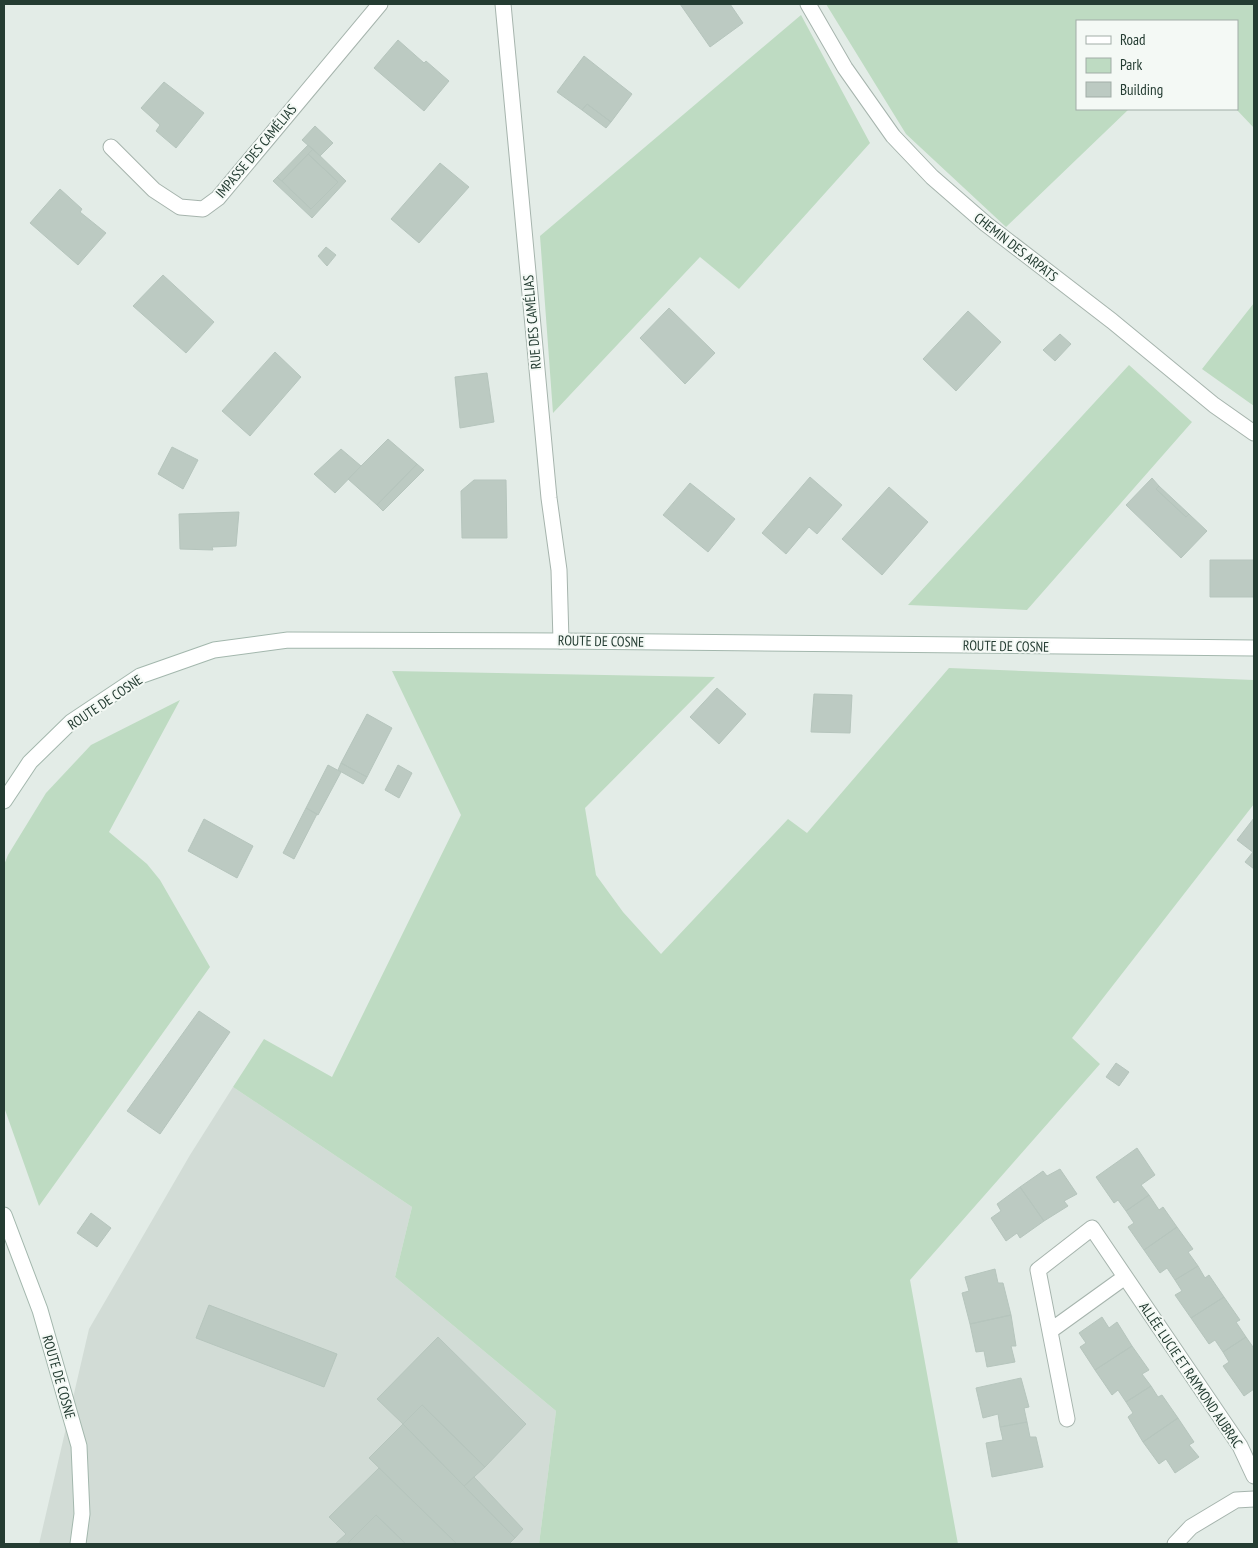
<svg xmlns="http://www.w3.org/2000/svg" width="1258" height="1548" font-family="'PT Sans Narrow',sans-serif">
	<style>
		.built { fill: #d2dcd6 }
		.green { fill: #bedbc2 }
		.building { fill: #bccac2; stroke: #b6c5bd }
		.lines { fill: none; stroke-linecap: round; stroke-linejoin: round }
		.street-casing { stroke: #a6b4ad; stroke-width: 17 }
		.secondary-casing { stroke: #a3b7ad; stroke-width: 17 }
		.street { stroke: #fff; stroke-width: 15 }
		.secondary { stroke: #fff; stroke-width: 15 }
		.labels { text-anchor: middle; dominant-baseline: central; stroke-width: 4; stroke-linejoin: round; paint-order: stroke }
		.street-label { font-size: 14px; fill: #243c32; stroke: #f4f9f5 }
	</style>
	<rect width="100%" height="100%" fill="#e3ece7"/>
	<!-- built -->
	<path class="built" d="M233,1087L412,1207L395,1277L556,1411L539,1544H39L89,1329L190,1155Z"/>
	<!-- green -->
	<path class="green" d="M826,4H1254V128L1236,109L1237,21H1077V109H1129L1006,227L906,134Z
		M801,15L870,143L739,289L700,257L553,413L540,236Z
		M1254,303V406L1202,369Z
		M1129,365L1192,422L1027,610L908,605Z
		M949,668L1254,680V804L1072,1038L1100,1064L910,1280L958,1544H539L556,1411L395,1277L412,1207L233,1087L264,1039L332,1077L461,815L392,671L715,677L585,808L596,875L623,912L661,954L788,819L807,833Z
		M180,700L109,832L147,864L160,880L210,967L39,1206L4,1107V865L8,855L46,793L91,745Z"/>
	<!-- building -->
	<path class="building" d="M680,4H730L743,23L710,47Z
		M398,40L424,63L426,61L449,81L424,111L374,68Z
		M584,56L632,94L611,122L587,104L582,110L557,92Z
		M164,82L204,113L176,148L156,131L160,125L141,108Z
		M587,104L611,122L606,128L582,110Z
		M315,126L333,143L320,156L302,140Z
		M308,145L313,149L282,181L277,177Z
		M313,149L346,181L312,218L273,181L277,177L311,209L338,182L308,154Z
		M308,154L338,182L311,209L282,181Z
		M440,163L469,187L419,243L391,219Z
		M60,189L82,209L80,212L106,233L78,265L30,223Z
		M326,247L336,255L327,266L318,256Z
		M163,275L214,322L186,353L133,306Z
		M669,308L715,353L685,384L640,338Z
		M968,311L1001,342L956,391L923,359Z
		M1060,334L1071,344L1055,361L1043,350Z
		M275,352L301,377L250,436L222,411Z
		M487,373L494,422L460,428L455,377Z
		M388,439L417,464L377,505L348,479Z
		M172,447L198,460L183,489L158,474Z
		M341,449L361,466L335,493L314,474Z
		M417,464L424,470L383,511L377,505Z
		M810,477L842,505L817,534L809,527L786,554L762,533Z
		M1152,478L1159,486L1156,489L1186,517L1189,514L1207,531L1181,558L1126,505Z
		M474,480H506L507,538H462L461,491Z
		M690,483L735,519L708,552L663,515Z
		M1159,486L1189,514L1186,517L1156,489Z
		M889,487L928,522L882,575L842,539Z
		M239,512L236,546L212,547L213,550L180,549L179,514Z
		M1210,560H1254V597H1210Z
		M717,688L746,714L719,744L690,717Z
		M814,694L852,695L850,733L811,732Z
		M367,714L392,728L367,777L341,763Z
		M341,763L367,777L363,784L338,770Z
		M328,765L341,772L318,815L306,808Z
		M398,765L412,773L399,798L385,790Z
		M306,808L317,814L294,859L283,853Z
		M1254,818V853L1237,840Z
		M204,819L253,846L237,878L188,851Z
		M1253,852L1254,853V869L1245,862Z
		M199,1011L230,1032L160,1134L127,1111Z
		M1116,1063L1129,1072L1119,1086L1106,1077Z
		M1137,1148L1155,1175L1141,1185L1149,1195L1126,1211L1118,1200L1114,1203L1096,1177Z
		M1060,1169L1077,1194L1064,1201L1068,1206L1044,1221L1020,1187L1043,1171L1047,1176Z
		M1020,1187L1044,1221L1020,1238L1017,1233L1006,1241L991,1218L1001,1211L997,1204Z
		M1149,1195L1159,1210L1163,1207L1177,1227L1144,1250L1128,1227L1134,1223L1126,1211Z
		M91,1213L111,1228L97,1247L77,1233Z
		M1177,1227L1193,1249L1188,1252L1198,1266L1175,1280L1167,1268L1160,1273L1144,1250Z
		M1198,1266L1205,1278L1209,1275L1224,1297L1191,1318L1175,1295L1182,1291L1175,1280Z
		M995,1269L998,1283H1003L1011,1315L970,1324L962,1293L969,1291L965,1277Z
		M1224,1297L1240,1320L1236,1322L1246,1337L1223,1352L1215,1340L1209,1344L1191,1318Z
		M209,1305L337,1354L324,1387L196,1338Z
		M1011,1315L1016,1346H1011L1015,1362L987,1367L984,1351L976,1352L970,1324Z
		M1102,1317L1109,1328L1117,1322L1132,1346L1095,1370L1080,1347L1086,1343L1079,1333Z
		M438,1337L526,1424L485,1467L422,1405L403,1424L377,1399Z
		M1246,1337L1253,1347L1254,1346V1389L1244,1396L1223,1366L1229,1362L1223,1352Z
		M1132,1346L1149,1370L1142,1374L1151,1386L1126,1402L1118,1390L1112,1395L1095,1370Z
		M1021,1378L1029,1407L1024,1408L1027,1422L1000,1427L998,1414L983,1418L976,1388Z
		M1151,1386L1158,1397L1162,1395L1178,1418L1143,1442L1128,1417L1133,1413L1126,1402Z
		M422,1405L485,1467L464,1486L403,1424Z
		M1178,1418L1194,1442L1189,1445L1199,1457L1175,1473L1166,1459L1159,1464L1143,1442Z
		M1027,1422L1030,1437H1036L1043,1467L992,1477L986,1443L1003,1440L1000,1427Z
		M403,1424L515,1538L509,1544H457L369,1458Z
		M379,1468L457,1544H406L376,1515L347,1544H335L346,1534L329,1517Z
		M474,1477L523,1529L515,1538L464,1486Z
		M376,1515L406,1544H347Z"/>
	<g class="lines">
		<defs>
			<path id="street" d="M503,4L549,498L559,570L561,641
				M808,4L845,68L893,136L932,177L986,224L1112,321L1214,405L1254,433
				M111,147L154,190L180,207L203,209L218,198L380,4
				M1050,1331L1125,1277
				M1067,1419L1038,1270L1092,1228L1240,1446L1254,1476
				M1175,1544L1191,1527L1236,1500L1254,1499"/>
			<path id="secondary" d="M4,801L30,762L71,722L140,676L214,650L288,640L561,641L1254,648
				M4,1215L40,1310L79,1446L82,1514L78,1544"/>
		</defs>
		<!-- street casing -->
		<use href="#street" class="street-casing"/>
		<!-- secondary casing -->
		<use href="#secondary" class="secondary-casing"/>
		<!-- street -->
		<use href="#street" class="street"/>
		<!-- secondary -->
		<use href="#secondary" class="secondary"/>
	</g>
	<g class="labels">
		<!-- street labels -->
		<g class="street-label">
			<text transform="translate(256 151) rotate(-50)">IMPASSE DES CAMÉLIAS</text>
			<text transform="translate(1016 247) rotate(38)">CHEMIN DES ARPATS</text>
			<text transform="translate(532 322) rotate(-95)">RUE DES CAMÉLIAS</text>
			<text transform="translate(601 641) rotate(1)">ROUTE DE COSNE</text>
			<text transform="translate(1006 646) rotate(1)">ROUTE DE COSNE</text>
			<text transform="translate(105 702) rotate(-34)">ROUTE DE COSNE</text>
			<text transform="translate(1191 1375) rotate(56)">ALLÉE LUCIE ET RAYMOND AUBRAC</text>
			<text transform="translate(59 1377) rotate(74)">ROUTE DE COSNE</text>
		</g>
	</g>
	<!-- border -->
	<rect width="1258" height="1548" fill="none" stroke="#243c32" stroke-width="10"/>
	<!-- legend -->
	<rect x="1076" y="20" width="162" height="90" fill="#f4f9f5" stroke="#a1ada7"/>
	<rect x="1086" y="36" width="25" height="8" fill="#ffffff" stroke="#a1ada7"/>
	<text x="1120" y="45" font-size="15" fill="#243c32">Road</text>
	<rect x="1086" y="58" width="25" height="15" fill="#bedbc2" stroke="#a1ada7"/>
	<text x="1120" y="70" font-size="15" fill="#243c32">Park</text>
	<rect x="1086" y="82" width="25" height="15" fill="#bccac2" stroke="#a1ada7"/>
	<text x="1120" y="95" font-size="15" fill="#243c32">Building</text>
</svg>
